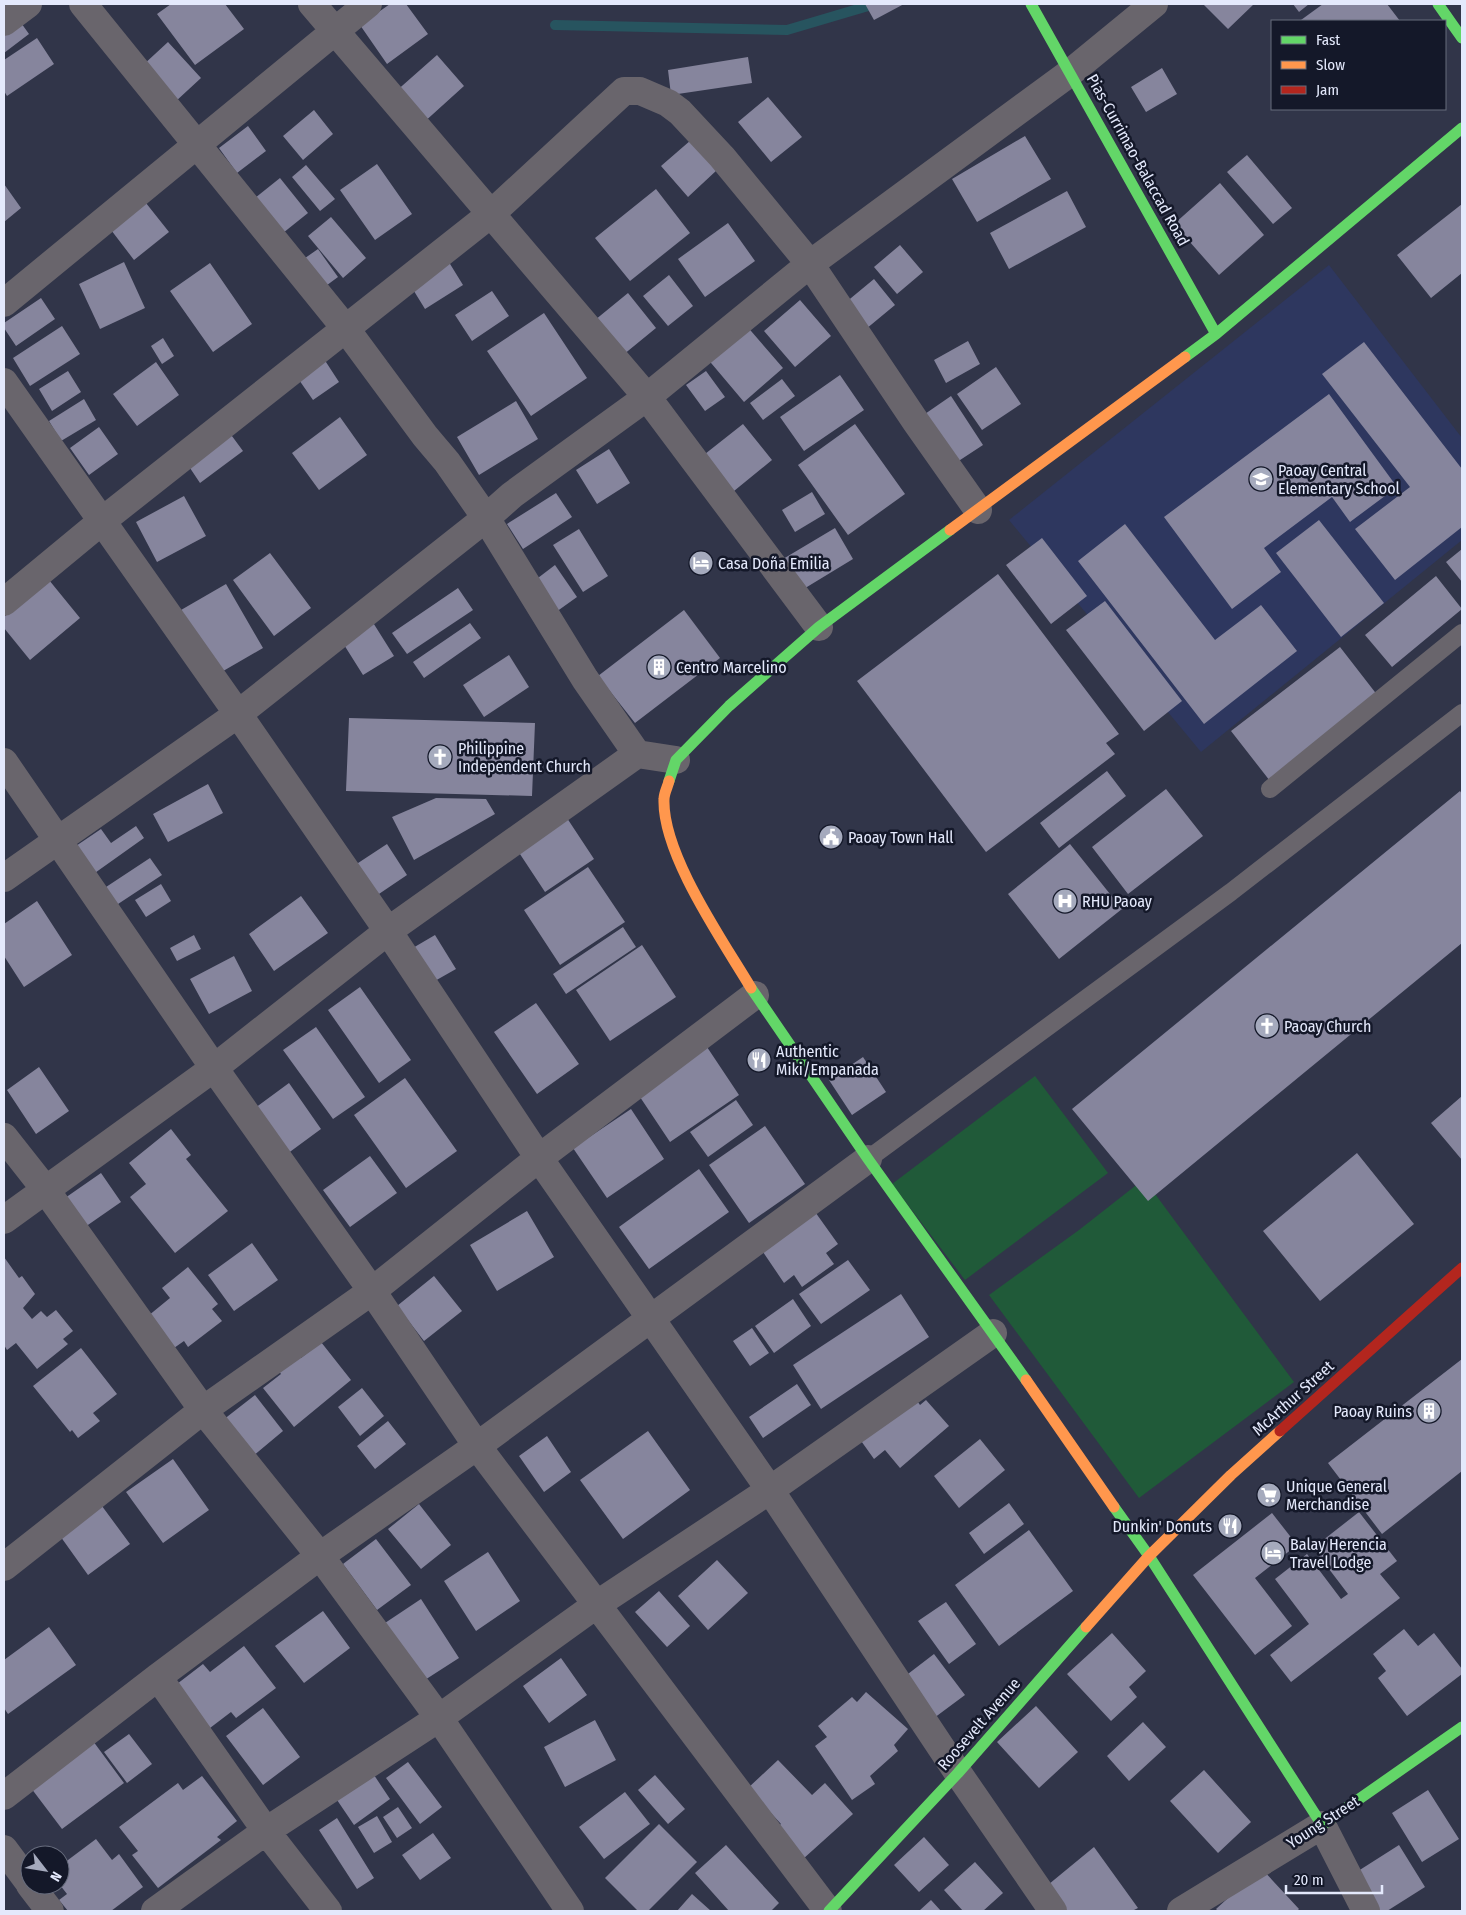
<svg xmlns="http://www.w3.org/2000/svg" width="1466" height="1915" font-family="'Fira Sans Condensed',sans-serif">
	<style>
		.built { fill: #2e375f }
		.green { fill: #205a39 }
		.lines { fill: none; stroke-linecap: round; stroke-linejoin: round }
		.stream { stroke: #27545f; stroke-width: 10 }
		.building { fill: #86859d }
		.lane { stroke: #69656c; stroke-width: 18 }
		.street { stroke: #69656c; stroke-width: 28 }
		.fast { stroke: #63d668; stroke-width: 11 }
		.slow { stroke: #ff974d; stroke-width: 11 }
		.jam { stroke: #b3261e; stroke-width: 11 }
		.labels { text-anchor: middle; dominant-baseline: central; stroke-width: 5; stroke-linejoin: round; paint-order: stroke }
		.street-label { font-size: 16px; fill: #e4e9fc; stroke: #141829 }
		.poi-label { font-size: 16px; fill: #e4e9fc; stroke: #141829; text-anchor: start }
	</style>
	<rect width="100%" height="100%" fill="#313549"/>
	<!-- built -->
	<path class="built" d="M1329,265L1462,438V540L1201,752L1009,520Z"/>
	<!-- green -->
	<path class="green" d="M1035,1076L1108,1173L965,1280L892,1184Z
		M1144,1179L1294,1382L1139,1498L989,1295L1079,1230Z"/>
	<g class="lines">
		<!-- stream -->
		<path class="stream" d="M555,25L787,30L875,4"/>
	</g>
	<!-- building -->
	<path class="building" d="M171,4H225L244,29L195,65L157,14Z
		M390,4H406L428,34L387,64L360,25Z
		M865,4H904L874,20Z
		M1203,4H1254L1228,29Z
		M1293,4H1309L1299,12Z
		M1323,4H1387L1400,21H1302L1301,20Z
		M19,20L29,34L4,53V31Z
		M37,38L54,64L7,96L4,91V60Z
		M168,42L201,78L175,102L142,66Z
		M437,55L464,86L422,124L394,93Z
		M748,57L752,83L671,95L668,70Z
		M1162,68L1177,94L1146,112L1131,87Z
		M768,97L802,137L771,162L738,122Z
		M314,110L333,134L303,160L283,136Z
		M248,126L266,151L237,173L219,148Z
		M1025,136L1051,179L977,222L952,179Z
		M691,140L717,170L688,197L661,166Z
		M1247,155L1292,208L1273,224L1227,172Z
		M377,164L412,214L375,240L340,190Z
		M306,165L335,199L320,211L292,177Z
		M280,178L308,213L283,233L255,198Z
		M1220,183L1264,235L1219,275L1174,224Z
		M4,184L21,208L4,222Z
		M656,189L690,233L630,281L595,238Z
		M1067,191L1086,227L1009,269L990,233Z
		M142,198L169,232L134,260L108,226Z
		M1462,204V273L1431,298L1397,255Z
		M331,217L366,258L343,278L308,236Z
		M728,223L755,261L705,297L678,259Z
		M900,245L923,272L897,294L874,267Z
		M318,249L338,277L319,291L298,263Z
		M447,259L463,285L425,309L409,283Z
		M124,262L145,308L100,329L79,284Z
		M210,263L252,324L213,352L170,291Z
		M669,275L693,306L668,326L643,296Z
		M874,279L895,305L866,329L845,303Z
		M492,291L509,316L472,341L455,315Z
		M628,293L656,328L623,355L595,320Z
		M41,298L55,319L16,346L4,328V323Z
		M800,300L831,336L795,367L764,331Z
		M544,313L587,378L531,416L487,351Z
		M745,324L783,368L744,402L706,357Z
		M62,326L80,354L30,386L13,358Z
		M163,338L174,356L162,364L151,346Z
		M968,341L980,364L946,383L934,360Z
		M1364,342L1462,469V527L1395,580L1355,529L1410,487L1322,374Z
		M324,359L339,382L313,400L297,377Z
		M156,362L179,395L137,426L113,394Z
		M996,367L1021,404L982,430L957,394Z
		M68,371L81,392L52,411L39,389Z
		M706,371L725,397L705,411L686,385Z
		M840,375L864,410L804,451L780,417Z
		M782,379L795,396L763,420L750,403Z
		M1329,394L1397,487L1350,522L1332,497L1264,548L1281,572L1232,609L1164,517Z
		M951,396L983,445L954,464L922,416Z
		M84,399L96,420L61,441L49,421Z
		M516,401L538,439L479,475L457,437Z
		M340,417L367,455L319,490L292,453Z
		M743,424L772,460L734,491L705,454Z
		M855,424L905,494L848,535L798,465Z
		M99,427L118,454L89,475L70,448Z
		M229,432L243,451L200,483L186,462Z
		M609,449L630,483L597,504L576,470Z
		M812,492L825,514L795,532L782,510Z
		M556,493L572,517L523,549L507,524Z
		M184,496L206,536L157,562L136,522Z
		M1319,520L1384,603L1341,637L1276,553Z
		M1125,524L1215,640L1261,605L1297,651L1204,724L1078,561Z
		M835,528L853,559L802,590L783,559Z
		M579,529L608,576L583,592L553,545Z
		M1042,538L1087,596L1051,624L1006,565Z
		M1462,549V582L1446,562Z
		M270,553L311,608L274,636L233,580Z
		M555,565L577,597L556,612L534,581Z
		M998,574L1119,734L1106,743L1115,754L986,852L857,681Z
		M1436,576L1462,609L1392,667L1365,635Z
		M49,580L80,618L30,660L4,628V617Z
		M226,584L263,648L218,674L181,610Z
		M458,588L473,610L407,654L392,633Z
		M1105,601L1182,701L1144,731L1066,630Z
		M684,610L720,658L635,723L598,676Z
		M372,621L394,656L363,675L341,640Z
		M470,623L481,638L424,678L413,662Z
		M1340,647L1378,696L1270,781L1231,731Z
		M509,655L529,687L484,717L463,685Z
		M349,718L535,723L532,796L346,791Z
		M1107,771L1126,796L1059,848L1040,823Z
		M208,784L223,813L168,842L153,814Z
		M1166,789L1203,836L1128,894L1092,847Z
		M1460,791L1462,794V943L1148,1201L1072,1109Z
		M436,798L486,799L495,814L414,860L392,817Z
		M563,812L594,859L545,892L514,845Z
		M136,826L144,838L92,875L73,848L101,829L111,843Z
		M387,844L407,875L373,898L352,867Z
		M1070,844L1122,909L1059,959L1008,894Z
		M150,858L162,875L115,906L103,889Z
		M588,867L625,922L560,965L524,910Z
		M161,884L171,901L146,917L135,900Z
		M301,896L328,933L274,971L249,934Z
		M37,901L72,955L24,987L4,956V924Z
		M623,927L636,947L566,994L553,974Z
		M194,935L201,949L177,961L170,948Z
		M435,935L456,969L426,986L406,952Z
		M642,945L676,997L610,1041L576,990Z
		M234,956L252,991L209,1014L190,979Z
		M360,987L411,1060L379,1083L328,1010Z
		M536,1003L579,1064L537,1094L494,1032Z
		M316,1027L365,1097L333,1119L283,1050Z
		M707,1047L739,1095L670,1142L638,1094Z
		M863,1057L886,1092L852,1115L829,1080Z
		M39,1067L69,1111L36,1134L7,1090Z
		M405,1078L457,1151L406,1188L354,1115Z
		M289,1083L321,1129L287,1154L255,1108Z
		M1462,1096V1160L1431,1123Z
		M736,1100L753,1125L708,1157L690,1132Z
		M631,1109L664,1159L607,1198L573,1148Z
		M765,1126L805,1184L749,1223L709,1165Z
		M171,1129L191,1155L186,1159L228,1211L175,1253L130,1197L146,1184L129,1163Z
		M1357,1153L1414,1224L1320,1301L1263,1231Z
		M370,1156L397,1193L350,1227L323,1190Z
		M699,1169L729,1212L649,1269L619,1227Z
		M101,1173L121,1202L85,1227L65,1198Z
		M813,1209L838,1244L826,1253L834,1264L802,1287L794,1275L784,1283L759,1246Z
		M527,1211L554,1257L497,1291L470,1245Z
		M252,1243L278,1280L234,1311L208,1275Z
		M4,1257L19,1278L22,1276L35,1294L23,1308L32,1319L41,1311L47,1317L56,1310L73,1331L63,1339L68,1344L37,1369L16,1343L7,1350L4,1345Z
		M848,1260L870,1290L821,1324L799,1294Z
		M188,1267L218,1304L212,1309L222,1321L188,1347L184,1341L174,1348L148,1316L170,1298L162,1288Z
		M434,1276L462,1311L424,1341L397,1306Z
		M901,1294L929,1337L821,1409L793,1365Z
		M793,1299L811,1326L774,1353L755,1326Z
		M752,1328L769,1353L750,1366L733,1341Z
		M321,1342L351,1380L294,1427L263,1388L281,1374L277,1368L296,1352L301,1358Z
		M81,1348L117,1394L93,1413L100,1421L78,1438L72,1430L70,1432L33,1386Z
		M1462,1359V1471L1382,1534L1328,1463Z
		M797,1384L811,1405L763,1438L749,1417Z
		M362,1388L384,1416L360,1436L338,1407Z
		M255,1395L283,1431L252,1457L223,1420Z
		M913,1395L920,1405L926,1400L949,1426L900,1468L885,1450L874,1459L859,1438Z
		M388,1421L406,1444L375,1469L357,1446Z
		M648,1431L690,1490L623,1539L580,1480Z
		M547,1436L571,1472L544,1492L519,1456Z
		M980,1439L1005,1470L959,1508L934,1476Z
		M173,1459L209,1510L163,1543L126,1492Z
		M99,1502L130,1544L88,1575L58,1533Z
		M1009,1503L1024,1524L984,1554L969,1533Z
		M419,1504L451,1545L421,1569L388,1529Z
		M1359,1512L1397,1561L1380,1574L1400,1598L1291,1682L1270,1655L1309,1624L1275,1579L1307,1554L1341,1599L1348,1594L1313,1548Z
		M1272,1513L1297,1545L1255,1578L1292,1626L1255,1655L1193,1575Z
		M1029,1530L1073,1591L999,1646L955,1585Z
		M376,1539L411,1585L377,1610L343,1564Z
		M488,1552L520,1601L476,1631L444,1581Z
		M717,1560L748,1593L708,1630L678,1596Z
		M659,1591L690,1626L667,1647L635,1612Z
		M421,1599L459,1658L417,1685L379,1627Z
		M946,1602L976,1644L949,1664L918,1621Z
		M323,1611L350,1648L304,1683L275,1646Z
		M49,1627L76,1665L8,1714L4,1708V1660Z
		M1404,1629L1418,1646L1434,1633L1462,1669V1674L1407,1716L1378,1678L1386,1671L1373,1654Z
		M1112,1633L1146,1671L1129,1687L1137,1697L1111,1721L1067,1674Z
		M244,1646L276,1688L236,1718L231,1712L210,1728L177,1684L203,1664L210,1672Z
		M934,1654L965,1695L934,1718L904,1677Z
		M561,1658L587,1695L549,1723L523,1686Z
		M866,1692L908,1729L894,1745L898,1751L870,1776L875,1784L852,1800L815,1746L827,1737L818,1726L852,1697L857,1702Z
		M1036,1706L1078,1752L1039,1788L997,1742Z
		M263,1708L300,1757L263,1785L226,1736Z
		M595,1720L616,1760L565,1787L544,1747Z
		M1143,1722L1166,1747L1129,1781L1107,1756Z
		M129,1734L152,1764L127,1783L104,1752Z
		M93,1741L124,1783L62,1829L31,1788Z
		M778,1760L812,1795L825,1783L853,1814L803,1859L776,1828L781,1824L748,1788Z
		M408,1762L442,1807L420,1824L386,1778Z
		M1204,1770L1251,1822L1218,1853L1170,1801Z
		M372,1772L390,1799L354,1825L335,1797Z
		M655,1775L685,1809L668,1824L638,1790Z
		M202,1776L237,1821L217,1837L221,1840L158,1888L132,1855L138,1851L119,1827L178,1783L183,1790Z
		M1428,1790L1459,1839L1422,1862L1392,1813Z
		M625,1792L650,1824L604,1859L579,1827Z
		M398,1807L412,1828L397,1838L383,1817Z
		M377,1816L392,1842L374,1853L358,1827Z
		M337,1818L374,1878L357,1889L319,1830Z
		M659,1824L697,1862L648,1911H638L605,1878Z
		M433,1833L451,1858L420,1880L402,1855Z
		M924,1837L949,1865L919,1892L894,1865Z
		M96,1839L112,1860L119,1854L143,1887L111,1911H68L59,1900L67,1894L60,1885V1866Z
		M726,1845L779,1903L771,1911H729L695,1873Z
		M1399,1845L1425,1887L1387,1911H1380L1355,1873Z
		M1094,1847L1138,1908L1132,1911H1060L1043,1889Z
		M975,1862L1003,1893L983,1911H963L944,1890Z
		M1261,1868L1299,1909L1297,1911H1218L1216,1909Z
		M692,1894L711,1911H677Z
		M931,1900L941,1911H919Z"/>
	<g class="lines">
		<!-- lane -->
		<path class="lane" d="M1270,789L1462,633
			M868,1159L1231,892L1462,713"/>
		<!-- street -->
		<path class="street" d="M83,4L346,329L425,436L447,462L486,518L585,679L637,754L676,760
			M312,4L647,397L819,627
			M4,22L28,4
			M4,303L368,4
			M4,382L238,714L388,931L539,1158L770,1490L958,1773L1053,1911
			M4,602L102,521L492,213L624,91H640L668,103L680,112L722,157L810,264L916,422L978,510
			M4,762L214,1068L372,1291L477,1446L828,1911
			M4,878L238,714L486,518L512,495L647,397L810,264L1071,72L1154,4
			M4,1137L45,1189L203,1410L320,1556L439,1718L570,1911
			M4,1220L214,1068L388,931L637,754
			M4,1567L203,1410L372,1291L539,1158L755,995
			M158,1677L266,1831L328,1911
			M4,1796L158,1677L320,1556L477,1446L868,1159
			M4,1849L30,1884
			M30,1885L50,1911
			M155,1911L266,1831L439,1718L596,1605L770,1490L993,1333
			M1181,1911L1322,1825L1366,1911"/>
		<!-- fast -->
		<path class="fast" d="M1031,4L1216,334
			M1438,4L1462,38
			M1185,357L1216,334L1462,128
			M669,781L676,760L729,706L819,627L950,530
			M751,988L868,1159L1026,1380
			M1114,1507L1149,1556L1322,1825L1462,1727
			M829,1911L958,1773L1086,1627"/>
		<!-- slow -->
		<path class="slow" d="M950,530L1185,357
			M669,781C668,786 664,793 664,799C662,854 723,941 751,988
			M1026,1380L1114,1507
			M1086,1627L1149,1556L1231,1475L1280,1431"/>
		<!-- jam -->
		<path class="jam" d="M1280,1431L1462,1268"/>
	</g>
	<!-- icons -->
	<defs>
		<symbol id="school-disc" viewBox="-11 -11 22 22"><circle r="9.5" fill="#a5aabd" stroke="#141829"/><path d="M0-5L7-2L0 1L-7-2ZM-4 1L0 2.5L4 1V4Q0 6-4 4Z" fill="#fff"/></symbol>
		<symbol id="hotel-disc" viewBox="-11 -11 22 22"><circle r="9.5" fill="#a5aabd" stroke="#141829"/><path d="M-6-4.5h1.5V1H6V5H4.5V3h-9V5H-6ZM-4 0a1.8 1.8 0 1 1 3.6 0ZM.5 0V-2.5h3Q6-2.5 6 0Z" fill="#fff"/></symbol>
		<symbol id="building-disc" viewBox="-11 -11 22 22"><circle r="9.5" fill="#a5aabd" stroke="#141829"/><path d="M-4-6H4V6H1V3H-1V6H-4ZM-2.5-4.3h1.7v1.8h-1.7ZM.8-4.3h1.7v1.8H.8ZM-2.5-1h1.7V.8h-1.7ZM.8-1h1.7V.8H.8Z" fill="#fff"/></symbol>
		<symbol id="church-disc" viewBox="-11 -11 22 22"><circle r="9.5" fill="#a5aabd" stroke="#141829"/><path d="M-1.2-6h2.4v3.5h3.3v2.4h-3.3V6h-2.4V-.1h-3.3v-2.4h3.3Z" fill="#fff"/></symbol>
		<symbol id="civic-disc" viewBox="-11 -11 22 22"><circle r="9.5" fill="#a5aabd" stroke="#141829"/><path d="M-.6-6.5H3V-4.5H.6V-3L4-1V1h2V6H-6V1h2V-1L-.6-3ZM-1.2 2.5V6h2.4V2.5Z" fill="#fff"/></symbol>
		<symbol id="hospital-disc" viewBox="-11 -11 22 22"><circle r="9.5" fill="#a5aabd" stroke="#141829"/><path d="M-5-5h3v3.5h4V-5h3V5h-3V1.5h-4V5h-3Z" fill="#fff"/></symbol>
		<symbol id="restaurant-disc" viewBox="-11 -11 22 22"><circle r="9.5" fill="#a5aabd" stroke="#141829"/><path d="M-5-6h1v4h1v-4h1v4h1v-4h1v5L-1.5 .5V6h-2V.5L-5-1ZM5-6V6H3V1.5H1.5Q1.5-4 5-6Z" fill="#fff"/></symbol>
		<symbol id="supermarket-disc" viewBox="-11 -11 22 22"><circle r="9.5" fill="#a5aabd" stroke="#141829"/><path d="M-6-5.5h2.5l.6 2H6L4.5 2H-2.5L-4.4-4H-6ZM-1.5 3.2a1.3 1.3 0 1 0 .1 0ZM3 3.2a1.3 1.3 0 1 0 .1 0Z" fill="#fff"/></symbol>
	</defs>
	<g fill-rule="evenodd">
		<use href="#school-disc" x="1247" y="465" width="28" height="28"/>
		<use href="#hotel-disc" x="687" y="549" width="28" height="28"/>
		<use href="#building-disc" x="645" y="653" width="28" height="28"/>
		<use href="#church-disc" x="426" y="743" width="28" height="28"/>
		<use href="#civic-disc" x="817" y="823" width="28" height="28"/>
		<use href="#hospital-disc" x="1051" y="887" width="28" height="28"/>
		<use href="#church-disc" x="1253" y="1012" width="28" height="28"/>
		<use href="#restaurant-disc" x="745" y="1046" width="28" height="28"/>
		<use href="#building-disc" x="1415" y="1397" width="28" height="28"/>
		<use href="#supermarket-disc" x="1255" y="1481" width="28" height="28"/>
		<use href="#restaurant-disc" x="1216" y="1512" width="28" height="28"/>
		<use href="#hotel-disc" x="1259" y="1539" width="28" height="28"/>
	</g>
	<g class="labels">
		<!-- street labels -->
		<g class="street-label">
			<text transform="translate(1138 160) rotate(61)">Pias-Currimao-Balaccad Road</text>
			<text transform="translate(1293 1398) rotate(-42)">McArthur Street</text>
			<text transform="translate(979 1724) rotate(-49)">Roosevelt Avenue</text>
			<text transform="translate(1323 1822) rotate(-33)">Young Street</text>
		</g>
		<!-- poi labels -->
		<g class="poi-label">
			<text x="1278" y="470">Paoay Central<tspan x="1278" dy="18">Elementary School</tspan></text>
			<text x="718" y="563">Casa Doña Emilia</text>
			<text x="676" y="667">Centro Marcelino</text>
			<text x="458" y="748">Philippine<tspan x="458" dy="18">Independent Church</tspan></text>
			<text x="848" y="837">Paoay Town Hall</text>
			<text x="1082" y="901">RHU Paoay</text>
			<text x="1284" y="1026">Paoay Church</text>
			<text x="776" y="1051">Authentic<tspan x="776" dy="18">Miki/Empanada</tspan></text>
			<text x="1412" y="1411" text-anchor="end">Paoay Ruins</text>
			<text x="1286" y="1486">Unique General<tspan x="1286" dy="18">Merchandise</tspan></text>
			<text x="1212" y="1526" text-anchor="end">Dunkin' Donuts</text>
			<text x="1290" y="1544">Balay Herencia<tspan x="1290" dy="18">Travel Lodge</tspan></text>
		</g>
	</g>
	<!-- border -->
	<rect width="1466" height="1915" fill="none" stroke="#e4e9fc" stroke-width="10"/>
	<!-- legend -->
	<rect x="1271" y="20" width="175" height="90" fill="#141829" stroke="#676c7d"/>
	<rect x="1281" y="36" width="25" height="8" fill="#63d668" stroke="#676c7d"/>
	<text x="1316" y="45" font-size="15" fill="#e4e9fc">Fast</text>
	<rect x="1281" y="61" width="25" height="8" fill="#ff974d" stroke="#676c7d"/>
	<text x="1316" y="70" font-size="15" fill="#e4e9fc">Slow</text>
	<rect x="1281" y="86" width="25" height="8" fill="#b3261e" stroke="#676c7d"/>
	<text x="1316" y="95" font-size="15" fill="#e4e9fc">Jam</text>
	<!-- north arrow -->
	<g transform="translate(45 1870) rotate(121)"><circle r="24" fill="#141829" stroke="#676c7d"/>
	<path d="M0-4L9 19L0 12L-9 19Z" fill="#a5aabd"/>
	<text y="-8" font-size="14" font-weight="bold" text-anchor="middle" fill="#e4e9fc">N</text>
	</g>
	<!-- scale -->
	<path d="M1286 1885v8h96v-8" fill="none" stroke="#e4e9fc" stroke-width="2.5"/>
	<text x="1294" y="1885" font-size="15" fill="#e4e9fc" stroke="#141829" stroke-width="4" paint-order="stroke">20 m</text>
</svg>
